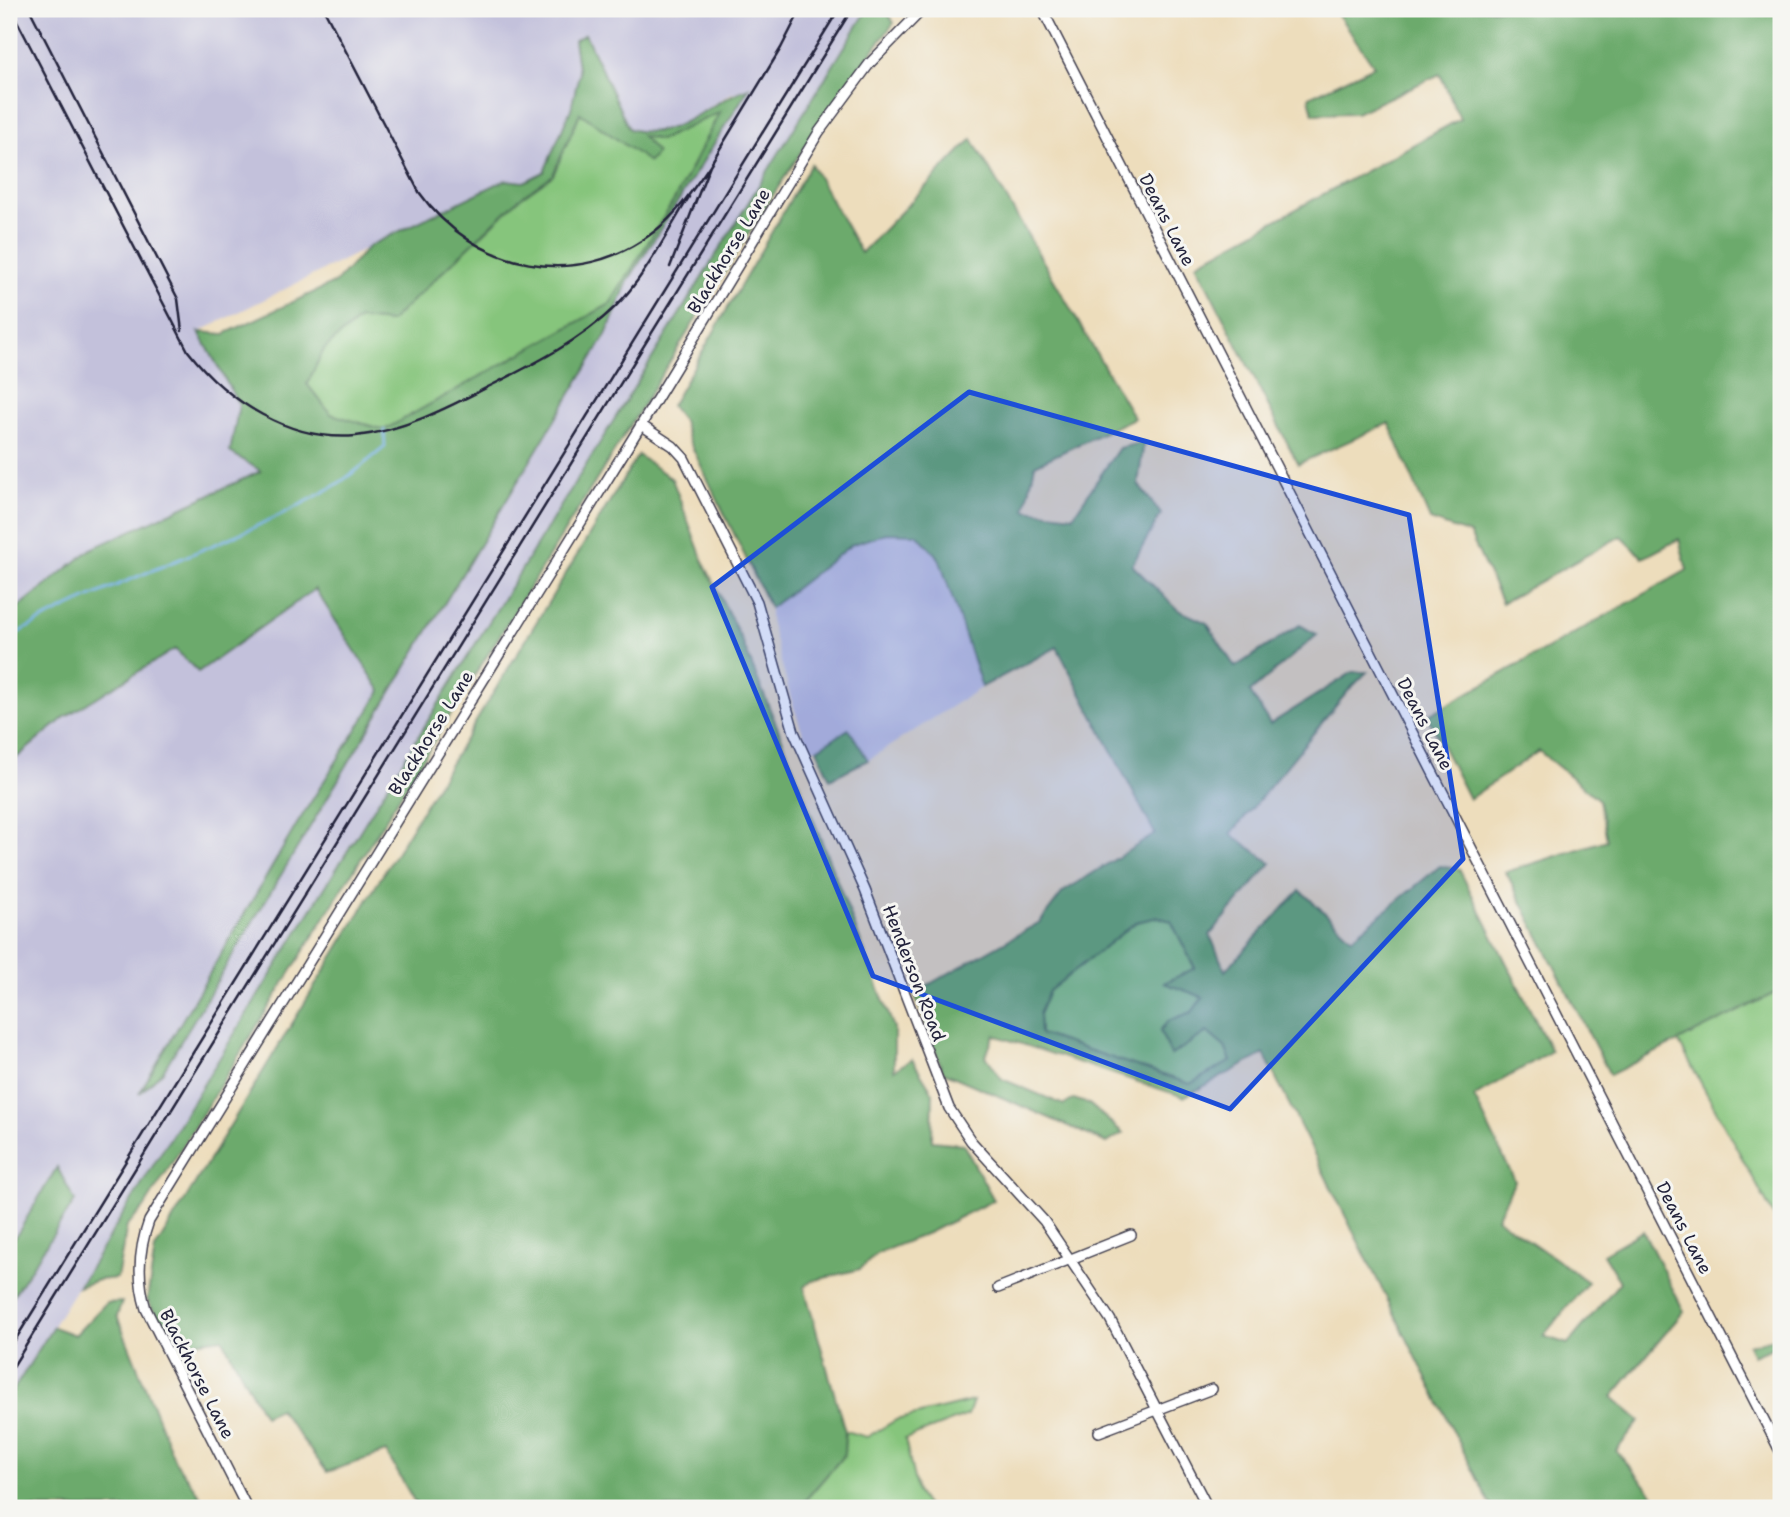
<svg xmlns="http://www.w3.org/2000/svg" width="1790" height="1517" font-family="'Shantell Sans',sans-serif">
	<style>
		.industrial { fill: #c3c1db }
		.green { fill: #86c57c; stroke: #54745c; stroke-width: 2 }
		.forest { fill: #6caa6c; stroke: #476654; stroke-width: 2; fill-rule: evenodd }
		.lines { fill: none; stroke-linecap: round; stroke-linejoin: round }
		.stream { stroke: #78b2e9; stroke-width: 2.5 }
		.minor-casing { stroke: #403e4e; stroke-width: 12 }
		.minor { stroke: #fff; stroke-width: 9 }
		.rail { stroke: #22223b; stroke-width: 2.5 }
		.marked { fill: #1d4ed8; fill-opacity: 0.2; stroke: #1d4ed8; stroke-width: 5; stroke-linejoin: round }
		.labels { text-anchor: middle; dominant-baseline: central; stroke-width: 6; stroke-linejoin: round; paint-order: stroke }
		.street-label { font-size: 18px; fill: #22223b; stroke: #f6f6f2 }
	</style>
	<rect width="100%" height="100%" fill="#f6f6f2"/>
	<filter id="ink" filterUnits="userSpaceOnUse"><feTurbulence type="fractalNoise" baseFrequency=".0143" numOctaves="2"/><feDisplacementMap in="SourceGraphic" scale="14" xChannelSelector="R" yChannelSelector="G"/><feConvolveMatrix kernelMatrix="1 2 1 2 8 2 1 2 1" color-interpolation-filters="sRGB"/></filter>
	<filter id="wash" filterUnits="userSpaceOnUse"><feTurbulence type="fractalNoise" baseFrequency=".00686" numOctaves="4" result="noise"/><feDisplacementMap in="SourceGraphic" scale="28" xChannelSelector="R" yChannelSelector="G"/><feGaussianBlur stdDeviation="1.57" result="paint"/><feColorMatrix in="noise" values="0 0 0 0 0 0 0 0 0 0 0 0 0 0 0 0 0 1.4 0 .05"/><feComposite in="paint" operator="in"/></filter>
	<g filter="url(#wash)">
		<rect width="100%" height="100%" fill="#edddbc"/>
		<!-- industrial -->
		<path class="industrial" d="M9,9H868L9,1397V1302L75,1202L57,1168L9,1248V765L65,717L176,649L198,672L315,589L381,691L297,824L141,1091L163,1071L606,335L628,282L748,88L730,94L673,129L648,135L629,129L584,34L574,41L579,74L571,109L544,172L524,182L504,180L199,332L239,405L230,452L262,471L91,549L9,615Z
			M886,533L917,534L939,558L982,687L868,760L849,729L817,749L808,748L791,699L770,620V608L851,545Z"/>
		<!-- green -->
		<path class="green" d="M720,111L676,197L610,304L384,430L330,414L307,384L324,349L359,319L390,322L519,199L553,175L580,113L660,140Z
			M1158,917L1171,920L1195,969L1166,982L1204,997L1192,1012L1168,1021L1160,1031L1171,1055L1207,1032L1225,1047L1231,1061L1190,1084L1040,1034L1039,1014L1049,991L1136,922Z
			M1781,990V1229L1678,1041Z
			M973,1401L968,1415L905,1439L917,1492L928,1508H802L807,1498L844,1455L845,1431L867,1437L896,1420Z"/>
		<!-- forest -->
		<path class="forest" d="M868,9H885L894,23C791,154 709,301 620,442C460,696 304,953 144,1208L127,1226L117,1278L98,1280L78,1287Z
			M1334,9H1781V990L1610,1075L1506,872L1607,840L1599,800L1539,751L1469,799L1427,716L1687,570L1679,539L1643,558L1621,536L1502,603L1470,534L1430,520L1389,423L1298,464L1196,264L1460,119L1440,74L1356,113L1313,114L1309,97L1374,66Z
			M585,34L629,129C677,143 706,102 749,88L628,281L606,335L163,1071L139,1094L297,824L381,691L315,589L198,672L175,649L65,717L9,764V615L91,549L261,471L230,452L239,405L199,332L224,334L336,282L369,246L505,180L524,182L544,172L571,109L579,74L574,41ZM720,112L676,197L610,304L384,430L331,414L307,384L324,349L359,319L390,322L519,199L553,175L580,113L649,162L657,153L642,136L660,140Z
			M972,139L1134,418L1035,465L1025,510L1073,516L1119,448L1144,442L1138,484L1161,514L1132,565L1178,610L1207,623L1235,667L1300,625L1317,635L1250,692L1270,724L1353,672H1367L1348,691L1231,834L1271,863L1210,935L1225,971L1300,890L1352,938L1440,866L1459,869L1551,1051L1474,1097L1515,1181L1497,1218L1588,1282L1543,1336L1568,1344L1620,1282L1603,1254L1643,1231L1684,1311L1612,1397L1640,1421L1616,1451L1665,1508H1492L1264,1054L1184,1097L994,1035L986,1056L1002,1079L1064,1105L1074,1099L1089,1104L1123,1133L1107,1143L943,1072L914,993L1040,922L1063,892L1155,834L1057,647L982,687L939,558L917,534L886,533L851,545L770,608L688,439L683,421L671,406L811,164L861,253ZM1158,917L1171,921L1195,968L1164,983L1203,997L1192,1012L1168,1021L1160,1031L1171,1055L1207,1032L1225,1047L1231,1061L1190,1084L1040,1034L1039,1014L1049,991L1136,922Z
			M638,455L672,479L704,563L742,641L781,736L894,1028V1070L912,1059L933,1093L932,1141L963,1144L994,1200L928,1233L878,1253L860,1269L812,1281L804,1287L845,1431L844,1455L807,1498L802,1508H418L386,1452L327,1472L279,1409L264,1416L222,1338L175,1345L147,1300L155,1249Z
			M849,729L868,760L830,779L817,749Z
			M57,1167L75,1201L9,1302V1248Z
			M122,1302L117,1316L175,1461L209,1508H9V1397L53,1327L75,1335L106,1303Z
			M1781,1337V1344L1753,1356L1748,1345Z"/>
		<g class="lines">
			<!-- stream -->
			<path class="stream" d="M9,638C111,579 227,548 329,489C349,478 367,461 385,447L384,430"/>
		</g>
	</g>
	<g filter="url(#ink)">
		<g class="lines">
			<defs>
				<path id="minor" d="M1042,9L1781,1453
					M641,425L673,446L684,458L757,602L794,732L865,890L949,1108L971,1141L1044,1221L1110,1319L1208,1508
					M998,1288L1131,1235
					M1099,1432L1212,1389
					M247,1508L146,1309C137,1279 138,1251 149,1221L641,425L819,132L870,63L923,9"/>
			</defs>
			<!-- minor casing -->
			<use href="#minor" class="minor-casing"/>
			<!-- minor -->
			<use href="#minor" class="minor"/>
			<!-- rail -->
			<path class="rail" d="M324,9L419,192C474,270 578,292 655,231C678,213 694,188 710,165
				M30,10L178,299L182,331
				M13,13L188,351C227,401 290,442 356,436C403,431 449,407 490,386C534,364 580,341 615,307C646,276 666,234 689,197
				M670,267L710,165L781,48L801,9
				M9,1350L839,9
				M9,1373L852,9"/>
		</g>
	</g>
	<!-- marked area -->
	<path class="marked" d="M969,392L1409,515L1463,859L1230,1109L873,976L712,587Z"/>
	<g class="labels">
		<!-- street labels -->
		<g class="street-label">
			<text transform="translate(1167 220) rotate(63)">Deans Lane</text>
			<text transform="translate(729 251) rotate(-59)">Blackhorse Lane</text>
			<text transform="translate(1425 724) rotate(63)">Deans Lane</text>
			<text transform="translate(431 733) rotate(-58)">Blackhorse Lane</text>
			<text transform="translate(914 973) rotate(69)">Henderson Road</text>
			<text transform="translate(1684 1228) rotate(63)">Deans Lane</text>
			<text transform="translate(197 1374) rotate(63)">Blackhorse Lane</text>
		</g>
	</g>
	<!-- margin -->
	<rect width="1790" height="1517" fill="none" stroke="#f6f6f2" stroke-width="35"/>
</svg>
